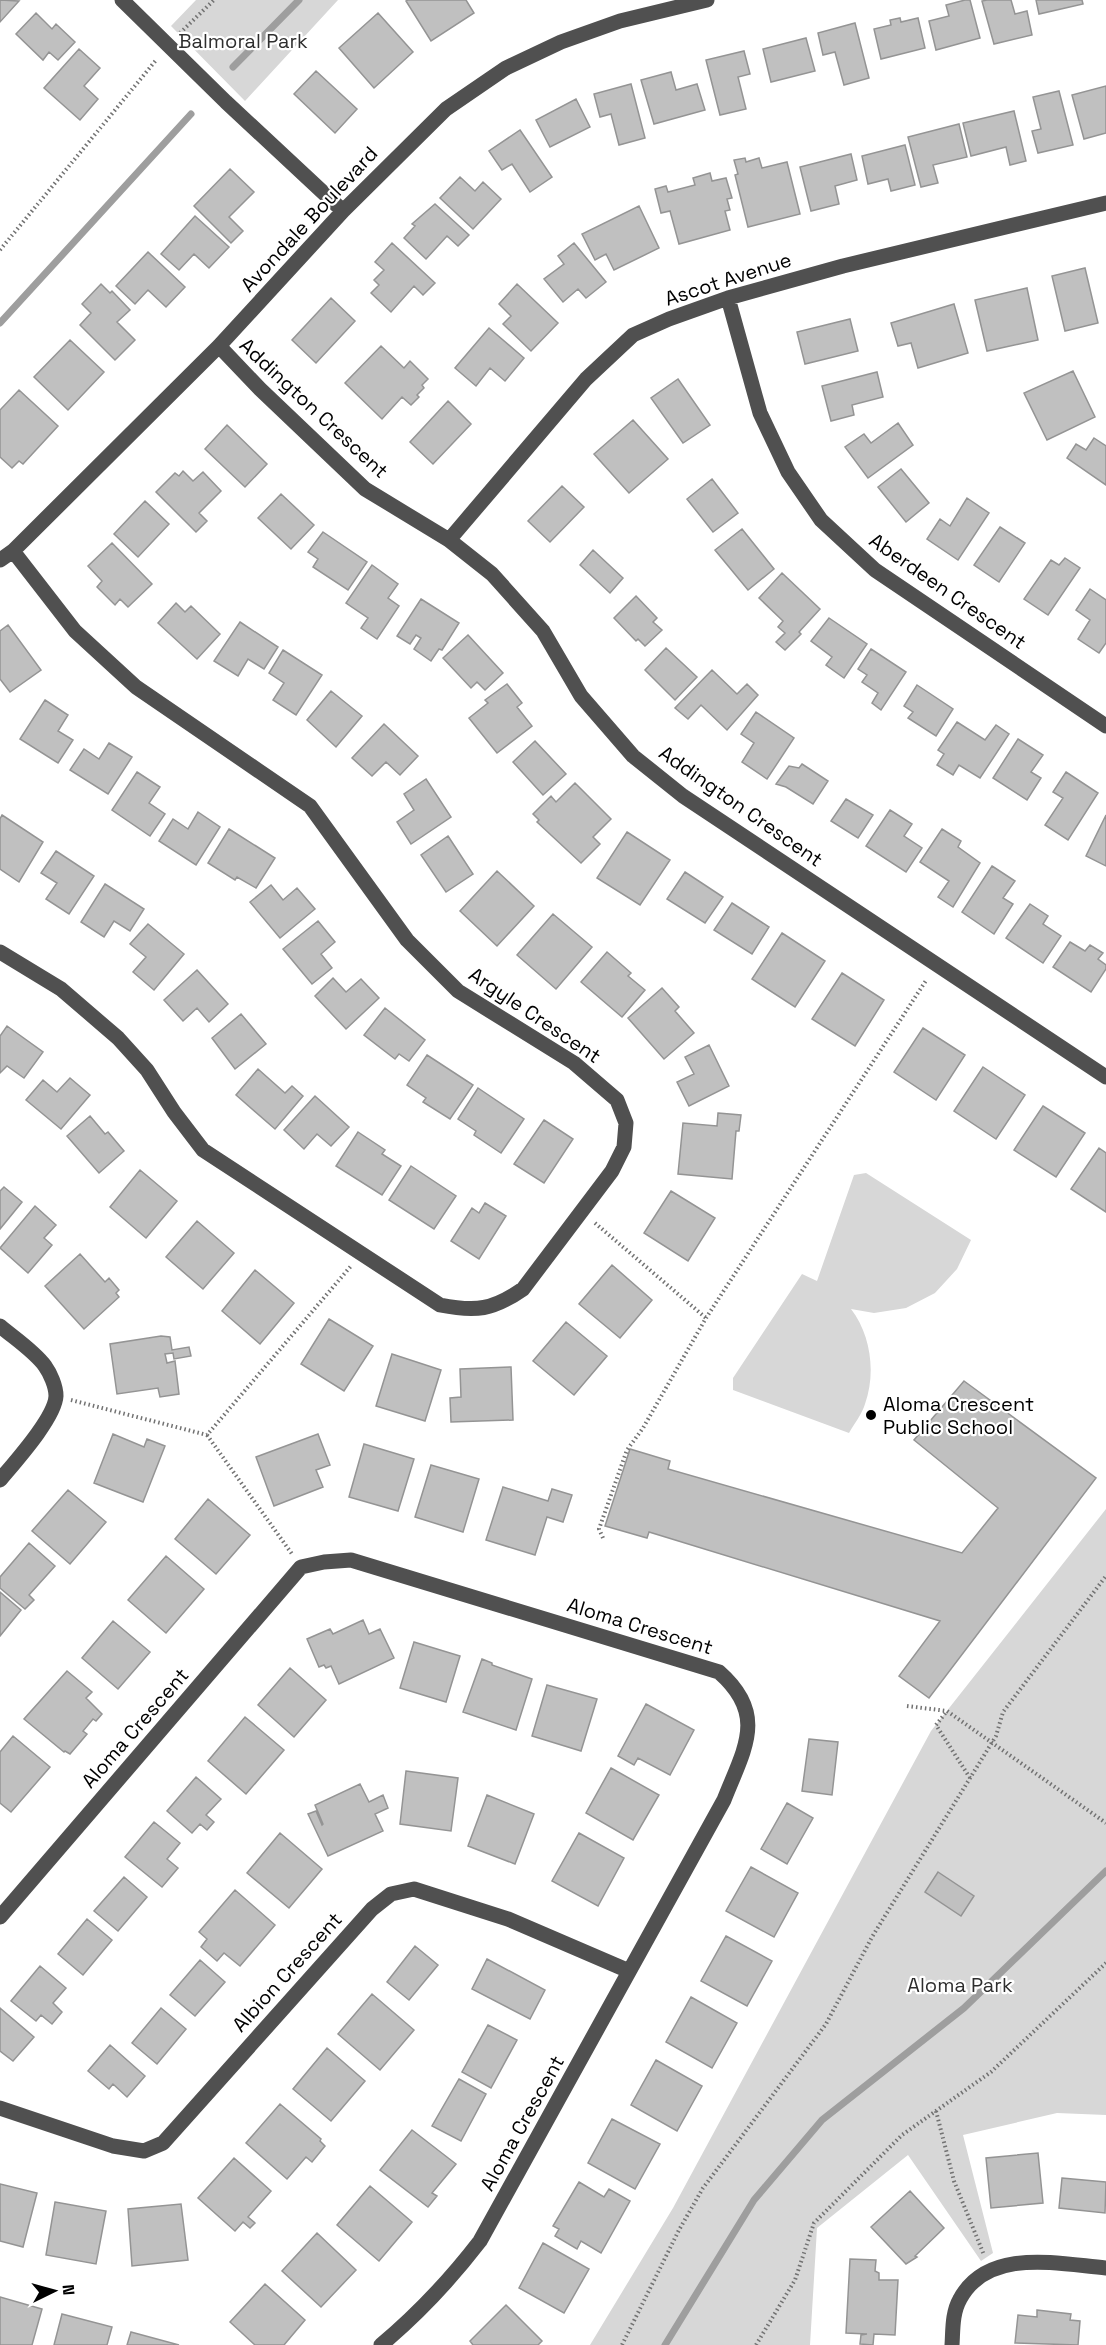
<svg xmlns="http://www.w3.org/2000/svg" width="1106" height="2345" font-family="'Space Grotesk',sans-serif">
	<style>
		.green { fill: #d7d7d7 }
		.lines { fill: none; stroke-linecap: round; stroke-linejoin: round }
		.stream { stroke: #9e9e9e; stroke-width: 7 }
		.building { fill: #c0c0c0; stroke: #949494; stroke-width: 1.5 }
		.path { stroke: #727272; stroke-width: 4; stroke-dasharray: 1.5 3; stroke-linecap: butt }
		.minor { stroke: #505050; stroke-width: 15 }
		.poi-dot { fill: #000; stroke: #fff; stroke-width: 2 }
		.labels { text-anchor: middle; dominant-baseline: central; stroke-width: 4.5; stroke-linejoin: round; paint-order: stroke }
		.park-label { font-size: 20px; fill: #2e2e2e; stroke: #fff }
		.street-label { font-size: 20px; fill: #000; stroke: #fff }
		.poi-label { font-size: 20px; fill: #000; stroke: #fff; text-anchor: start }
	</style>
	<rect width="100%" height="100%" fill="#fff"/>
	<!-- green -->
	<path class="green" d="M196,0H338L245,101L171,26Z
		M866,1173L971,1240L957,1269L935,1293L906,1308L874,1313L851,1309C871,1335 876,1373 865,1404C862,1414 854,1424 849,1433L733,1390V1378L802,1274L817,1281L854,1175Z
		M1106,1509V2115L1057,2113L963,2135L993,2253L981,2261L908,2155L817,2228L810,2345H590L673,2208L931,1731Z"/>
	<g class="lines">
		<!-- stream -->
		<path class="stream" d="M233,67L299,0
			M0,323L191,114
			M665,2345L754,2200L822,2120L964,2008L1106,1871"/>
	</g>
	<!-- building -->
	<path class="building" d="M0,0L19,1L0,22Z
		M408,0H466L474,13L431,41L406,1Z
		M965,0H970L980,38L936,50L929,21L949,16L946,5Z
		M987,0H1011L1015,14L1027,11L1032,35L994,44L982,1Z
		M1036,0H1082L1083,4L1039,14Z
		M36,13L52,29L56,24L75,42L58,60L49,52L43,60L16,34Z
		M378,13L413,52L374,88L339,48Z
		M900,18L901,22L918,18L925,48L881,59L874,29L891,25L890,20Z
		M855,23L869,78L844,85L835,52L823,55L818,33Z
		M806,38L815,71L771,82L763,49Z
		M79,49L100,68L84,86L98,99L80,120L44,88Z
		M744,51L750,74L738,77L746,109L720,115L706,60Z
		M316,71L357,109L335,133L294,94Z
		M671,72L676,90L697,84L705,110L654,124L641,80Z
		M631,84L645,138L619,145L611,114L600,117L594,94Z
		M1106,86V133L1084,139L1072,95Z
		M1059,91L1073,145L1038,153L1032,131L1041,129L1033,97Z
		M576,99L590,127L550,147L536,120Z
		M1014,111L1026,161L1010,165L1006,147L971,156L963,123Z
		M959,124L967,157L933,165L938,183L921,187L908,137Z
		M520,130L552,177L530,192L512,164L502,170L489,151Z
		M905,145L915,185L891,191L888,179L868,184L862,156Z
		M851,154L857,180L835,186L839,204L811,211L800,167Z
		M745,158L746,162L759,158L762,168L787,162L800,214L748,227L735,175L738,174L734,160Z
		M230,169L254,192L229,217L243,231L231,243L194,206Z
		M710,173L712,181L726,178L732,198L727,199L730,210L725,211L730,230L679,244L670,211L661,213L655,189L666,186L668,192L695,185L693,178Z
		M460,177L475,191L483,182L501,199L473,229L440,198Z
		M435,204L469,235L458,246L447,236L426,259L404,238L415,226L412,224Z
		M639,206L659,248L614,270L606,254L595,260L582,234Z
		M195,216L229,247L209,268L194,254L179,270L161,254Z
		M392,243L435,283L423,295L414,286L391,312L371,293L379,285L374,280L384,270L375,262Z
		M574,243L606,282L586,298L578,289L563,302L544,279L564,264L558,256Z
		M148,252L185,287L166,307L148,290L135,304L116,286Z
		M1085,268L1098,323L1065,331L1052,276Z
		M101,284L110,293L112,291L130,310L117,322L135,340L115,360L80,325L91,313L82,304Z
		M517,284L558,323L531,351L503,324L511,316L499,304Z
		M1027,288L1038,340L987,351L975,300Z
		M331,298L355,321L316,363L292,340Z
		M954,304L968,353L918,368L911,343L898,346L891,323Z
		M850,319L858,351L805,364L797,332Z
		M489,328L524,358L505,381L490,368L476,386L455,368Z
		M70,340L104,372L68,410L34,377Z
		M381,346L404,368L410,361L428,379L422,385L424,388L417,395L419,397L411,405L402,397L382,419L345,383Z
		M1073,371L1095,417L1047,440L1024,393Z
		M877,372L883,397L852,405L854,415L831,421L822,386Z
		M678,379L710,425L683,443L651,398Z
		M19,390L58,426L23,464L19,461L12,468L0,457V410Z
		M448,401L471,424L433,464L410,442Z
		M633,420L668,459L629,493L594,454Z
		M898,423L913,445L868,478L845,447L864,434L871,443Z
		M227,425L267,464L245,487L205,449Z
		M1094,438L1106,446V485L1067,458L1076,444L1086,450Z
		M901,469L929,503L906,522L878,487Z
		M183,471L193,481L203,472L221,491L199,513L207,521L196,532L156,492L175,473L179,476Z
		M712,479L738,513L713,532L687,499Z
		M562,486L584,507L550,542L528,521Z
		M281,494L314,525L291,549L258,518Z
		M967,498L989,513L958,560L927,539L940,519L950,526Z
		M145,501L169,524L138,557L114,534Z
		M1000,527L1025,543L999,582L974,565Z
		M742,529L774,569L748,590L715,550Z
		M323,532L367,562L348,590L313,567L318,559L308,552Z
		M112,543L152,584L128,607L120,599L115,605L97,587L102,581L88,566Z
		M593,550L623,578L610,593L580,565Z
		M1065,558L1080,568L1048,615L1024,599L1051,560L1059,565Z
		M372,565L398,584L388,598L399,606L377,639L361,628L368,618L346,603Z
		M782,573L820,609L799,632L801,634L785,650L776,642L785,633L778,627L783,621L759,598Z
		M1090,589L1106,600V643L1099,653L1078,639L1090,620L1076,610Z
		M636,596L657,618L653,622L662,630L645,646L638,639L636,641L614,618Z
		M421,599L459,623L442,650L439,649L431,661L414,649L421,638L416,635L410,644L397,636Z
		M176,603L185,612L191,606L220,634L197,659L158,623Z
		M829,618L867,644L844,678L826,665L832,657L811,641Z
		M240,622L278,647L264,669L248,659L238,676L214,661Z
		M8,625L41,670L10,692L0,679V631Z
		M468,635L503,673L485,690L477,682L471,688L443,658Z
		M666,648L697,677L675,700L645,670Z
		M871,649L906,672L881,710L872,703L878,693L862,682L867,675L858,669Z
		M283,650L322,675L296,715L273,700L284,683L269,673Z
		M712,670L737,694L747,684L758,695L727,730L701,705L688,719L675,708Z
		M507,684L522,703L517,707L532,726L497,753L469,718L488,703L485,700Z
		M917,685L953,709L936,736L908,718L913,712L904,706Z
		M331,691L362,716L336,747L307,720Z
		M45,700L68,715L58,731L73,740L58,763L20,739Z
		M756,712L794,738L767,779L742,762L754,743L741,734Z
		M957,722L985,740L996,725L1009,734L980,778L959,765L953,775L937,765L944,754L938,750Z
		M384,724L418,756L400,775L386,762L372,776L352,758Z
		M1018,739L1043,755L1031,772L1041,778L1027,800L993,778Z
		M535,741L566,774L543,795L513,762Z
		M109,743L132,757L108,794L70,770L84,749L99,759Z
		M802,764L828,781L813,804L786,787L776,784L789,766L799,768Z
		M137,772L160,787L149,803L165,814L150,836L112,810Z
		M1066,772L1098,793L1068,840L1045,825L1063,798L1053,792Z
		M426,779L451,817L411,844L397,822L414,810L404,794Z
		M575,783L611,819L593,837L600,844L581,863L537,822L539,820L533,814L551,796L556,802Z
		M846,799L873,815L858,838L831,821Z
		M890,810L912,824L904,836L922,848L906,872L866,846Z
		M198,812L220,827L196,865L159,841L173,819L188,829Z
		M2,815L43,842L19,882L0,869V819Z
		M1106,815V866L1086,856Z
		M229,829L275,858L256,888L237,877L235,880L208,863Z
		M942,829L961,841L958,847L980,863L953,907L938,897L949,881L920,862Z
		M627,832L670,860L640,905L597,878Z
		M448,836L473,874L446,892L421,855Z
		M56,851L94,876L69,914L46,899L57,883L41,873Z
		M992,866L1015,881L1003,898L1013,904L994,934L962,912Z
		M497,871L534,906L497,946L460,911Z
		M685,872L723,897L705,923L667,899Z
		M105,884L144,909L130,931L114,921L104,937L81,922Z
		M271,885L283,900L297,888L315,909L280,938L250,902Z
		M732,903L769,927L752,954L714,930Z
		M1030,904L1048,916L1043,924L1061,936L1043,963L1006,938Z
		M553,914L592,947L556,989L517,955Z
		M318,921L335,942L321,954L332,968L312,984L283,949Z
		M148,924L184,954L154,990L133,972L146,957L130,944Z
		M782,933L825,961L795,1007L752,979Z
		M1070,942L1085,951L1090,945L1103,953L1098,959L1106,965V969L1091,992L1053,967Z
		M607,952L631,973L628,976L645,990L622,1017L581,982Z
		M197,970L228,1004L209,1022L197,1008L183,1021L164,1000Z
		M842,973L884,1000L855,1046L812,1019Z
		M333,978L346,992L361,979L379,998L346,1029L315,996Z
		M662,988L679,1007L675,1011L694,1033L664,1059L628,1018Z
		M385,1008L425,1040L409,1061L399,1054L395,1059L364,1035Z
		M241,1014L266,1044L235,1069L212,1038Z
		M7,1026L43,1052L24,1078L7,1066L0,1073V1036Z
		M923,1028L965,1055L936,1100L894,1072Z
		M709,1045L729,1086L689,1106L677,1082L694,1074L685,1057Z
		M427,1055L473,1085L450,1119L423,1102L426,1098L407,1085Z
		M983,1067L1025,1095L996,1139L954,1111Z
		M258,1069L285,1093L292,1086L303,1096L275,1129L236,1095Z
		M70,1078L90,1095L61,1129L26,1100L43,1080L57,1092Z
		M478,1088L524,1119L501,1153L474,1135L476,1131L458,1119Z
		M315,1096L349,1127L331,1146L317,1134L304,1149L284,1130Z
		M1043,1106L1085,1133L1056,1177L1014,1150Z
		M718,1113L741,1115L739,1131H736L732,1179L678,1174L683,1123L717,1126Z
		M90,1116L105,1134L108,1132L124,1151L99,1173L67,1136Z
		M544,1120L573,1139L544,1183L514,1164Z
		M358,1132L385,1150L382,1154L401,1166L382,1195L336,1166Z
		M1099,1148L1106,1153V1212L1071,1189Z
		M411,1166L456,1196L434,1229L389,1200Z
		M140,1170L177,1201L146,1238L110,1207Z
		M4,1187L22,1202L0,1229V1191Z
		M671,1191L715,1218L688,1261L644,1233Z
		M485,1203L506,1216L479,1259L451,1241L472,1208L479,1213Z
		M35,1206L56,1225L44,1238L52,1245L28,1273L0,1248Z
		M197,1221L234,1253L203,1289L166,1257Z
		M80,1254L105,1282L109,1278L119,1290L116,1293L119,1297L84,1329L45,1286Z
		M612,1265L652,1300L620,1338L579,1304Z
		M255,1270L294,1303L260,1344L222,1311Z
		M329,1319L373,1346L344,1391L301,1364Z
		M566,1322L607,1356L574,1395L533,1361Z
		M161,1336L170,1337L172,1350L189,1347L191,1356L174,1359L173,1353L165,1354L167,1363L175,1361L179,1394L160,1397L158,1388L117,1394L110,1344Z
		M392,1354L441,1370L425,1421L376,1406Z
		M511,1367L513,1420L451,1422L450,1398L461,1397L460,1369Z
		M964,1381L1096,1478L929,1698L899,1676L940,1621L649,1532L647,1538L605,1526L630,1449L670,1461L668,1469L962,1553L998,1508L914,1440Z
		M113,1434L144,1447L147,1439L165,1446L143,1502L94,1483Z
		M318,1434L330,1465L316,1470L323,1487L274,1506L256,1457Z
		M364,1444L414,1459L398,1511L349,1497Z
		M431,1465L479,1479L463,1532L415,1517Z
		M503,1487L548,1501L552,1489L572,1495L563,1522L547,1517L535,1555L486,1540Z
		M68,1490L106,1522L70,1564L32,1531Z
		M208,1499L250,1535L216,1574L175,1539Z
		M29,1543L55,1566L29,1595L34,1600L25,1609L0,1588V1577Z
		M166,1556L204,1589L166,1633L128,1600Z
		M0,1592L21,1610L0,1636Z
		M363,1620L369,1634L380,1629L394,1658L339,1684L331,1666L326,1668L324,1665L319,1667L307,1639L330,1629L333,1634Z
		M113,1621L150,1652L118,1689L82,1658Z
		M414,1642L460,1656L446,1702L400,1688Z
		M482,1659L492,1663V1665L532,1679L516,1730L463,1712Z
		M290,1668L326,1700L294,1737L258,1705Z
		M67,1671L92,1692L86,1698L102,1714L96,1721L93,1719L83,1731L87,1734L70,1754L65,1751L64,1752L24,1719Z
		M547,1685L597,1699L581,1751L532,1736Z
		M646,1704L694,1730L670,1775L638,1758L634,1765L618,1756Z
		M245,1717L284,1750L246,1794L208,1761Z
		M13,1736L50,1767L11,1812L0,1803V1752Z
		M809,1739L838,1742L832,1795L802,1791Z
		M611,1768L659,1795L633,1840L586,1813Z
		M406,1771L458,1778L451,1831L400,1824Z
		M196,1777L221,1799L206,1815L214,1822L207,1830L200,1824L192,1833L167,1811Z
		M360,1784L369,1802L383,1795L388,1808L375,1814L383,1831L328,1856L308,1814L316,1811L322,1825L323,1824L315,1805Z
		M487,1795L534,1814L515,1864L468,1846Z
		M787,1803L813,1818L787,1864L761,1849Z
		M154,1822L180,1843L167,1859L178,1868L162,1887L125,1857Z
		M280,1833L322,1869L289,1908L247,1873Z
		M579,1833L624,1858L598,1906L552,1881Z
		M751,1867L798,1893L774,1937L726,1911Z
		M938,1872L974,1896L961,1916L925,1892Z
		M124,1877L147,1897L118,1931L94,1911Z
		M235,1890L275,1925L240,1966L224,1953L217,1961L201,1947L207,1939L199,1932Z
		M87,1919L112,1940L83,1975L58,1954Z
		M726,1936L772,1961L747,2006L701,1981Z
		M415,1946L438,1965L409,2000L387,1982Z
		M487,1959L545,1990L530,2019L472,1989Z
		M200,1960L225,1982L195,2016L170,1995Z
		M40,1966L66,1988L53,2003L62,2012L52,2024L41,2015L36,2021L11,2001Z
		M372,1994L414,2030L380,2070L338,2034Z
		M691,1997L737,2023L712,2068L666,2042Z
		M0,2008L34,2037L13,2061L0,2051Z
		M161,2008L186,2029L157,2064L132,2043Z
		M488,2025L517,2040L491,2088L462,2072Z
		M110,2045L145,2076L127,2097L113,2084L109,2089L88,2071Z
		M327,2048L365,2081L331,2121L293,2089Z
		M656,2060L702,2086L677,2131L631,2105Z
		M459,2079L486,2094L461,2141L432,2126Z
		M280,2104L321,2139L320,2141L325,2146L312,2162L306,2157L287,2179L246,2143Z
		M612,2119L660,2144L635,2189L588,2163Z
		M412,2130L456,2164L432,2193L437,2196L428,2207L380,2170Z
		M1038,2153L1043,2203L991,2208L986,2158Z
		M234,2158L271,2191L248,2217L255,2223L250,2228L243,2222L235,2231L198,2198Z
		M1062,2178L1106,2182L1105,2213L1059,2208Z
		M579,2182L604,2197L609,2189L630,2201L601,2253L581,2241L577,2249L555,2236L559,2229L553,2226Z
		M0,2184L37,2193L23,2247L0,2241Z
		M370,2186L412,2222L379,2261L337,2225Z
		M910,2191L944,2228L915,2256L917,2257L906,2264L871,2227Z
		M55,2202L106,2211L96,2264L46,2255Z
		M181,2204L188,2260L132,2266L128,2209Z
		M317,2233L356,2270L321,2307L282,2271Z
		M543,2243L589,2269L564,2313L519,2288Z
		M850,2259L876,2260L875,2271L879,2273V2280H898L895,2335L874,2334L873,2345L860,2344L861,2335L867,2334L846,2333Z
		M265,2284L305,2320L284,2345H255L230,2322Z
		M0,2297L42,2309L32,2345H0Z
		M506,2305L542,2341L538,2345H473L470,2341Z
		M1037,2310L1071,2314L1070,2320L1080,2321L1078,2345L1015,2343L1018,2315L1037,2317Z
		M62,2314L112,2327L107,2345H54Z
		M131,2332L179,2345H127Z"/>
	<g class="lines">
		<!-- path -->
		<path class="path" d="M180,33L214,0
			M0,250L157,59
			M595,1223L706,1318
			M71,1400L207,1435L351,1266
			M207,1435L292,1554
			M603,1538L599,1529L627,1450L643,1428L706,1318L927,979
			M907,1706L947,1711
			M970,1778L936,1725L947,1711L1106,1823
			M936,2111L954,2181L984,2255
			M622,2345L679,2230L703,2188L826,2024L872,1937L996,1736L1003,1712L1106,1576
			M756,2345L795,2280L814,2223L902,2135L991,2072L1106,1963"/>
		<!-- minor -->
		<path class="minor" d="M122,0L226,102L343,211
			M728,298L760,413L788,472L821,520L875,570L1106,726
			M219,346L260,389L365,489L449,540L492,574L543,631L581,696L633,756L683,796L1106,1077
			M449,540L586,379L633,335L669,319L728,298L843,266L1106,203
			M0,560L13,551L219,346L343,211L446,109L506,68L561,42L620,21L707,0
			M0,952L61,989L118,1038L147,1070L174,1112L203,1150L440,1305C476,1312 493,1310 523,1289L612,1171L624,1147L626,1123L617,1100L574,1063L458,991L407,940L310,806L136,687L75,631L13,551
			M0,1326C14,1338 34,1351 45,1366C50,1373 56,1386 56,1396C55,1418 14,1463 0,1480
			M0,1917L301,1567L324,1562L351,1560L719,1672C768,1715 744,1749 724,1800L480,2241C450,2280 418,2314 381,2345
			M0,2108L113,2146L144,2151L163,2143L372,1909L391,1894L414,1889L508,1919L629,1971
			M952,2345C953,2330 952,2313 960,2299C988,2247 1059,2264 1106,2268"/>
	</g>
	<!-- markers -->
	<circle class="poi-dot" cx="871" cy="1415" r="6"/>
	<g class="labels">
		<!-- park labels -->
		<g class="park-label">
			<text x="243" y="41">Balmoral Park</text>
			<text x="960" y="1985">Aloma Park</text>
		</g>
		<!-- street labels -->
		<g class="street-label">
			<text transform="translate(309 219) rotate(-47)">Avondale Boulevard</text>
			<text transform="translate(728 279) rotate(-18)">Ascot Avenue</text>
			<text transform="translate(314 408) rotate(43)">Addington Crescent</text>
			<text transform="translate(948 591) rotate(35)">Aberdeen Crescent</text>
			<text transform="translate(741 806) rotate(35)">Addington Crescent</text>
			<text transform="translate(535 1015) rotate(34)">Argyle Crescent</text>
			<text transform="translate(640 1626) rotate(17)">Aloma Crescent</text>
			<text transform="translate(135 1728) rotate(-49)">Aloma Crescent</text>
			<text transform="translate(287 1972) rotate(-48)">Albion Crescent</text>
			<text transform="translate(522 2123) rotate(-61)">Aloma Crescent</text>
		</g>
		<!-- poi labels -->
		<g class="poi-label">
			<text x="883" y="1404">Aloma Crescent<tspan x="883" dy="23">Public School</tspan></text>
		</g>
	</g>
	<!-- north arrow -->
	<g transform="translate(54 2291) rotate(85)" stroke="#ffffff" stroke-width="4.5" paint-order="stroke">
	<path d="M0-4.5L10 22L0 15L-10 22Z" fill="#000000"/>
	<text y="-9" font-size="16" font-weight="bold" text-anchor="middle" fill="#000000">N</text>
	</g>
</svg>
